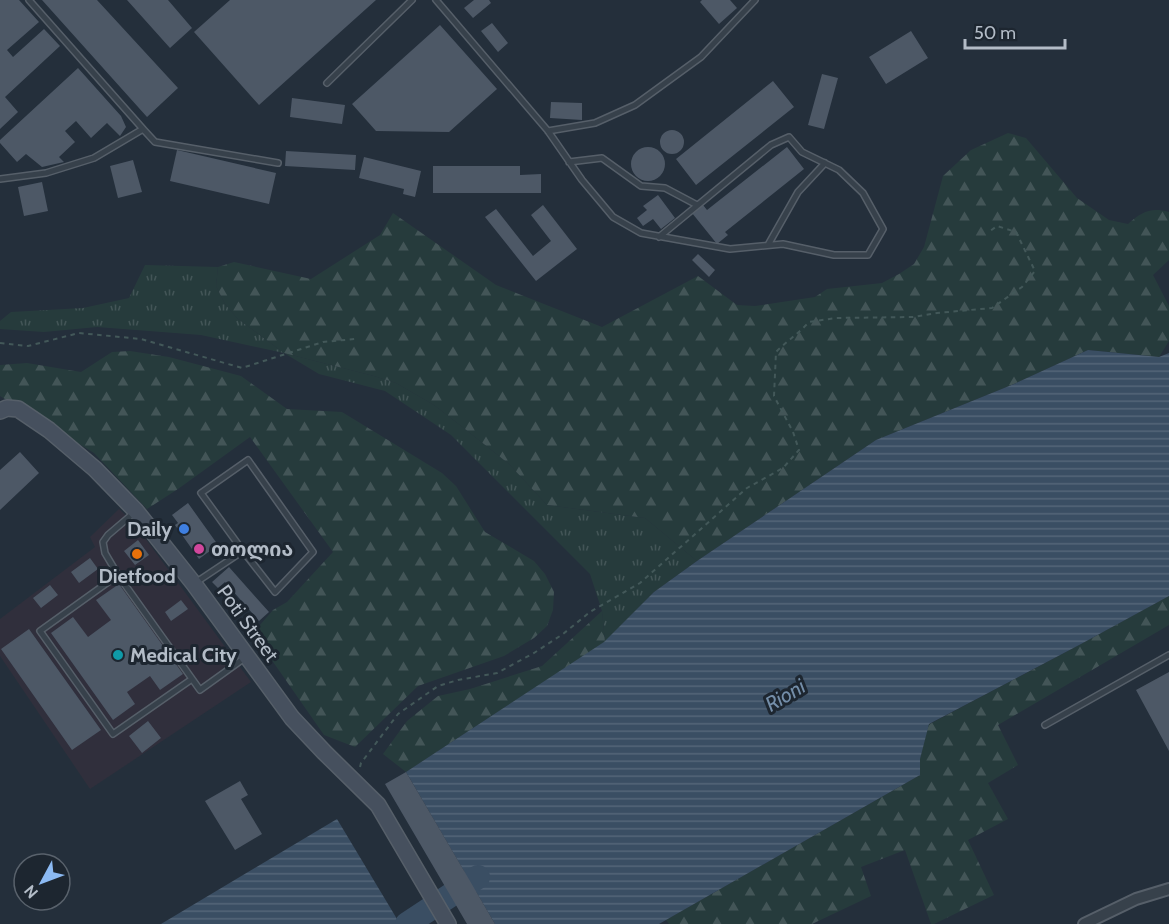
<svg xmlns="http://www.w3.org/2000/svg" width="1169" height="924" font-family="Cabin,'Noto Sans Georgian',sans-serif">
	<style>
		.medical { fill: #302f3c }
		.grass { fill: url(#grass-tufts) }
		.forest { fill: url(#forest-firs) }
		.water { fill: url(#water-rules) }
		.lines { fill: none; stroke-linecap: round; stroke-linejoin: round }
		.river { stroke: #3a4e63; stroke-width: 24 }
		.building { fill: #4d5866 }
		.lane-casing { stroke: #565f69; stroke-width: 8 }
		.street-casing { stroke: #565f69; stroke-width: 14 }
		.secondary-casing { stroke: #565f69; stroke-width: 18 }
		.path { stroke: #435859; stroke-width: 2; stroke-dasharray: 4.5 4.5; stroke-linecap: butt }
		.lane { stroke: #37414b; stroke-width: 5 }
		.street { stroke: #37414b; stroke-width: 10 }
		.secondary { stroke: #46505e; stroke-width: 15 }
		.shop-dot { fill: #3f7fe0; stroke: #1d2630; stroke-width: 2 }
		.hotel-dot { fill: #d1479c; stroke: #1d2630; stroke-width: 2 }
		.food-dot { fill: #e8710a; stroke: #1d2630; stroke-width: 2 }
		.culture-dot { fill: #0f9aa8; stroke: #1d2630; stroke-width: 2 }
		.labels { text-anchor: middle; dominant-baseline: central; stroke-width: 6; stroke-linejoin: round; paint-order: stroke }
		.poi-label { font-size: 20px; font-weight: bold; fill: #b3bcc7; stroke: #1d2630; text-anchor: start }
		.street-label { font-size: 20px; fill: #b3bcc7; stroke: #1d2630 }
		.water-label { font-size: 21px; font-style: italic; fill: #748ea9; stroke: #1d2630 }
	</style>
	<defs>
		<pattern id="grass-tufts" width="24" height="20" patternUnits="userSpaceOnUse" patternTransform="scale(1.5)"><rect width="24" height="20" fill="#263b3c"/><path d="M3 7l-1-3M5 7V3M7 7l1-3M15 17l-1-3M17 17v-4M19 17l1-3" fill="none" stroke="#435557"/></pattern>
		<pattern id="forest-firs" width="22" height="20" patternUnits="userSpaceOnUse" patternTransform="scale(1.5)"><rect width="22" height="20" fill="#263b3c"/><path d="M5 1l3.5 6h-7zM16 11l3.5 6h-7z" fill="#435557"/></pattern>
		<pattern id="water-rules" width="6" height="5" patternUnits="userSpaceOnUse" patternTransform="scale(1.5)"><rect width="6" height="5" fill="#3a4e63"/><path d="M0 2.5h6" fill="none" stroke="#546678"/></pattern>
	</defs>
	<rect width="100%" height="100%" fill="#242f3b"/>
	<!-- medical -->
	<path class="medical" d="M119,509L134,523L251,682L90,789L0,656V619L95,547L90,537Z"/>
	<!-- grass -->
	<path class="grass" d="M145,265L218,267L216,286L225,304L237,318L284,353L374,376L396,383L434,405L465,429L509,464L547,505L645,518L697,561L654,592L605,642L602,611L590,574L451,435L385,391L319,374L284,353L201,335L97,327L44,332L0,329V321L11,312L83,308L129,298Z"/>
	<!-- forest -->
	<path class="forest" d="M1008,133L1026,138L1077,198L1109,220L1128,224C1142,212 1150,207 1169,212V260L1153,275L1169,306V341L1159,357L1088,350L1014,384L876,440L697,561L645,518L547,505L509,464L465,429L434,405L396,383L374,376L284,353L237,318L225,304L216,286L218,267L234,262L311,279L380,235L393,213L496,285L602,327L698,276L737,305L755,306L815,297L827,289L882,283L899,274L914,264L924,247L943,176L971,150Z
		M130,351L169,357L241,376L287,409L342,412L442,473L456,486L485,532L534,561L545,574L554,592L553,610L547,626L534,638L504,656L418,686L355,747L324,735L253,633L273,610L287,602L333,552L250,437L178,489L147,509L94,453L0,396V365L27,363L81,372L112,352Z
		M1169,596V625L998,725L1018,765L988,783L1008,819L968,840L994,895L934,924H931L905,850L861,867L871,896L812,924H669L666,920L920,775V759L928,725L1081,644Z
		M602,611L605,642L406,772L383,754L407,721L438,696L470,689L542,666Z"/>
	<!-- water -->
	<path class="water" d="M1088,350L1159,357L1169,353V596L1081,644L929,724L920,759V775L659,924H495L406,772L604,642L654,592L697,561L876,440L1014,384Z
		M337,819L400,924H161Z"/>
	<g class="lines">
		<!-- river -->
		<path class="river" d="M407,924L478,877"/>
	</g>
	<!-- building -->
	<path class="building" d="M0,0H19L39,22L7,50L13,57L44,29L60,46L5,97L18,112L0,129Z
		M42,0H97L178,88L147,117Z
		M127,0H168L192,28L170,48Z
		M230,0H376L259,105L194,32Z
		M474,0H489L491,3L473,18L464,8Z
		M702,0H730L737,8L719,24L700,2Z
		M492,23L508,43L498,52L481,31Z
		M440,25L497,89L449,132L376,131L352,104Z
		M911,31L928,58L886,84L869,57Z
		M78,68L121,116L126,127L120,136L107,123L91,138L76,121L65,131L75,142L59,157L64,162L42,167L26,154L17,162L0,143V140Z
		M822,74L838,78L824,129L808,125Z
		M773,81L794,107L696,185L676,159Z
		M292,98L345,105L342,124L290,117Z
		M551,102L582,103V120L550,118Z
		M660 142a12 12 0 1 1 24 0a12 12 0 1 1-24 0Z
		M787,147L804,169L725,232L728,235L717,244L692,213L703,205L707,210Z
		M631 164a17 17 0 1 1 34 0a17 17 0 1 1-34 0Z
		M177,150L276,173L269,204L170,181Z
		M286,151L356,155L355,170L285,166Z
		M364,157L421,171L415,197L403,194L404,189L359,178Z
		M133,160L142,192L118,198L110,166Z
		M433,166H520V175L541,174V193H433Z
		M42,182L48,211L24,216L18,187Z
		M658,195L675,218L661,229L653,219L643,226L637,218L647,210L643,206Z
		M543,205L577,249L536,281L485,217L496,209L533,256L551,241L531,215Z
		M698,254L715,270L709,277L692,260Z
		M20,452L39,473L0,510V470Z
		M188,503L218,545L199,559L175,525L178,523L172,515Z
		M138,540L149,555L135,565L124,551Z
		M90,558L98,569L79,583L71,572Z
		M229,567L269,612L259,621L225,582L218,588L212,582Z
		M119,584L183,674L160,690L150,676L127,692L135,704L113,720L51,633L73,617L88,637L111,620L96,600Z
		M50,585L58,595L41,608L33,598Z
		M181,600L188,609L171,621L165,612Z
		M29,629L101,730L72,750L1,649Z
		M1169,672V751L1136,690Z
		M148,721L161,738L142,753L129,736Z
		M406,772L470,881L495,924H467L385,784Z
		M240,781L248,795L241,799L262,834L235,850L205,801Z"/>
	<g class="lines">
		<defs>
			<path id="lane" d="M29,0L143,129
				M436,0L548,131L582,180L613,217L641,233L730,249L783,244L834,255H868L883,229L863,193L839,170L802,152L789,137L771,145L659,237
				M327,83L412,0
				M548,131L595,123L635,105L701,57L755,0
				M569,162L602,158L641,186L665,188L697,205
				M0,179L46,173L94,158L143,129L155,142L278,163
				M768,245L798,192L825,163
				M135,512L108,535L103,542L105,553L118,575L200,690L246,657
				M118,575L40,631L113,734L192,679
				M195,583L243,551L201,493L248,460L313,552L275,592L243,551
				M1045,725L1169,655"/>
			<path id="street" d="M1084,924L1136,899L1169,889"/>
			<path id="secondary" d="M0,411L7,408L18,409L49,430L95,469L136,511L194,584L292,718L324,752L378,805L448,924"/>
		</defs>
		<!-- lane casing -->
		<use href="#lane" class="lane-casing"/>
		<!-- street casing -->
		<use href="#street" class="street-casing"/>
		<!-- secondary casing -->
		<use href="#secondary" class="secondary-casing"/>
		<!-- path -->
		<path class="path" d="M0,343L28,346L79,333L141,339L242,368L323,342L355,339
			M360,767L361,763L398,714L438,686L458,680L497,673L534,653L563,634L590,612L640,583L747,488L783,468L799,450L793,432L774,396L776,352C787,341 799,333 809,322L836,318L913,317L937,313L992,308L1022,287L1035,271L1016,232L997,226L990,231"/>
		<!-- lane -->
		<use href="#lane" class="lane"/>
		<!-- street -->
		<use href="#street" class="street"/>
		<!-- secondary -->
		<use href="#secondary" class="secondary"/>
	</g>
	<!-- markers -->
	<circle class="shop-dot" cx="184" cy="529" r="6"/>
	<circle class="hotel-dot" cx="199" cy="549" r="6"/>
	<circle class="food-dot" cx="137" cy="554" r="6"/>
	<circle class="culture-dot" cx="118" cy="655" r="6"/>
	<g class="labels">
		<!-- poi labels -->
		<g class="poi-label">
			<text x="172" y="529" text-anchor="end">Daily</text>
			<text x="211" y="549">თოლია</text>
			<text x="137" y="576" text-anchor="middle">Dietfood</text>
			<text x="130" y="655">Medical City</text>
		</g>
		<!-- street labels -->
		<g class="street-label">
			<text transform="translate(248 623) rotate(54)">Poti Street</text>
		</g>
		<!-- water labels -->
		<g class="water-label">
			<text transform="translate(785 695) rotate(-31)">Rioni</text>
		</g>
	</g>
	<!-- north arrow -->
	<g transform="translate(42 882) rotate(229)"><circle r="28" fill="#1d2630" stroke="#59626c" stroke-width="1.5"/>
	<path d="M0-4.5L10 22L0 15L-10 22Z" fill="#8cbaf3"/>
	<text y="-9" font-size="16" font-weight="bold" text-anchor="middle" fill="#b3bcc7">N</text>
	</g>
	<!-- scale -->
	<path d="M965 39v9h100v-9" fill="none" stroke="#b3bcc7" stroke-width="3"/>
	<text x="974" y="39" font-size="18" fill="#b3bcc7" stroke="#1d2630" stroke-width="4.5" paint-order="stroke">50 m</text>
</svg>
